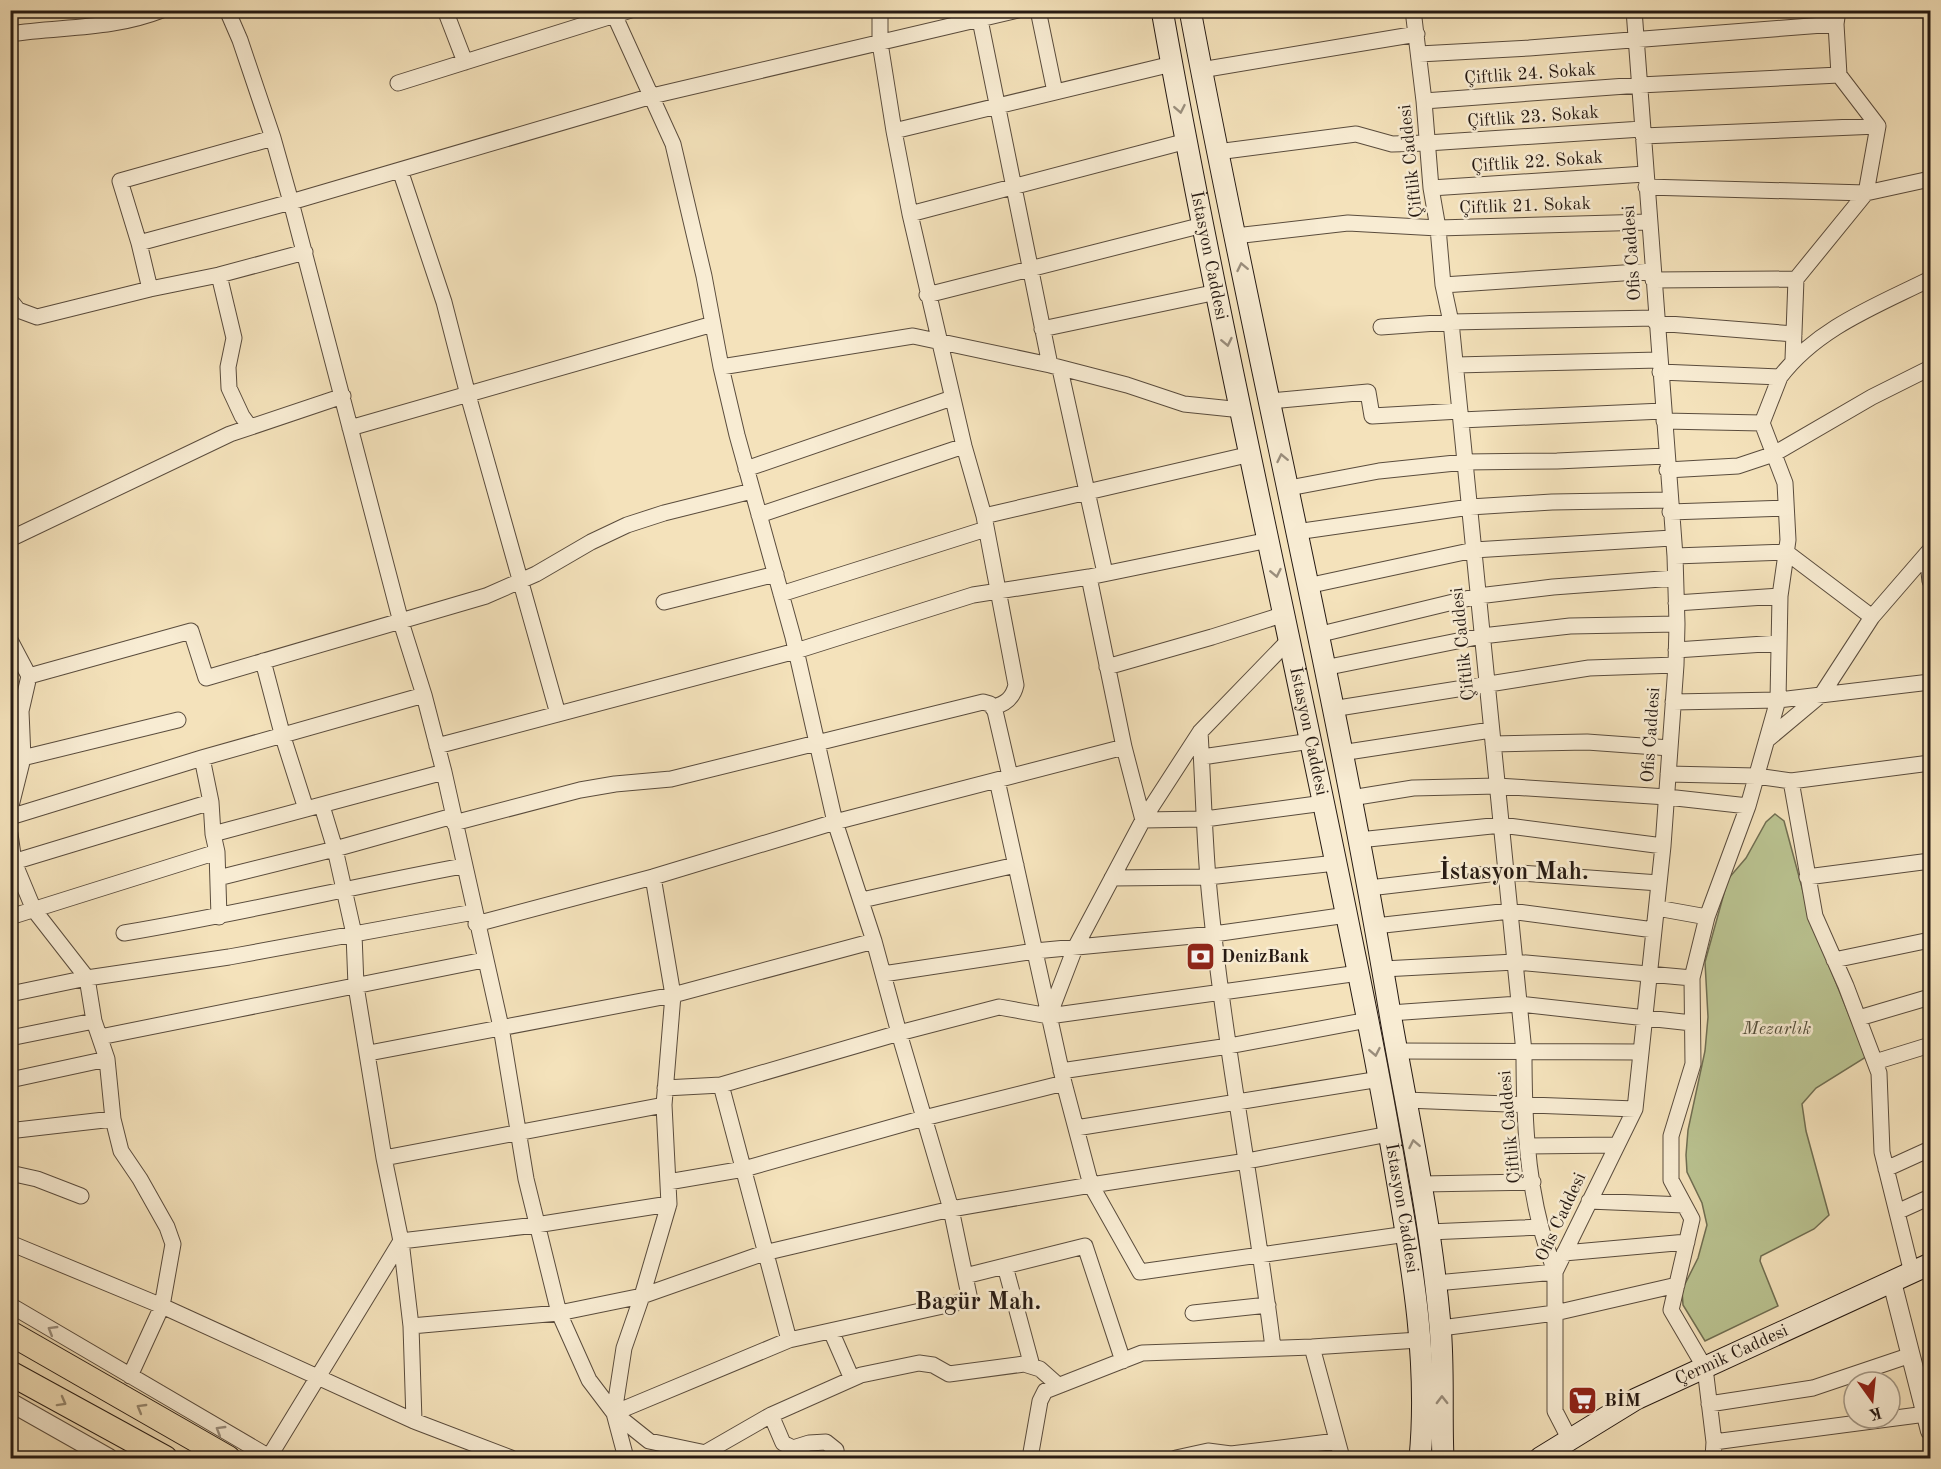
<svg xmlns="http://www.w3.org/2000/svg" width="1941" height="1469" font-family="'Old Standard TT',serif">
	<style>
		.green { fill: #bac391; stroke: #706e52; stroke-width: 1.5 }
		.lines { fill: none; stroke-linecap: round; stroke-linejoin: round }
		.minor-casing { stroke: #5a4c3d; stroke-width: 17 }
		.tertiary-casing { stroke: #5a4c3d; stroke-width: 20 }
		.secondary-casing { stroke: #261a13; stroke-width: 23 }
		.trunk-casing { stroke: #261a13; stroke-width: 26 }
		.minor { stroke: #f8ecd3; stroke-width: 15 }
		.tertiary { stroke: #f8ecd3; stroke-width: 18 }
		.secondary { stroke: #f8ecd3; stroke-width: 21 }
		.trunk { stroke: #f4e2bb; stroke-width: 24 }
		.oneway { stroke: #9a8e7d }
		.oneway2 { stroke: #97886f }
		.labels { text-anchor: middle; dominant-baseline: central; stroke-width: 5; stroke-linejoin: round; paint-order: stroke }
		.street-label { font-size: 18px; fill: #261a13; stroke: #f8ecd3 }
		.poi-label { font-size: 18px; font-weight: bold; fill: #261a13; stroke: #f8ecd3; text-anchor: start }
		.park-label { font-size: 18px; font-style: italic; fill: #524d39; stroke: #f8ecd3 }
		.district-label { font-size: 24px; font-weight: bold; fill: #261a13; stroke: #f8ecd3 }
	</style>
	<rect width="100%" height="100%" fill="#f4e2bb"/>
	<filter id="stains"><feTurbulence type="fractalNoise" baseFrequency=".00333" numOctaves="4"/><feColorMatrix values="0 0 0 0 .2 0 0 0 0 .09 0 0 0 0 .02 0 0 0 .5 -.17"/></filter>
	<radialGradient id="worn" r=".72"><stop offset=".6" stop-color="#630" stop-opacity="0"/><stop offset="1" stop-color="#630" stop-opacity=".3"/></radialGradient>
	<!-- green -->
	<path class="green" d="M1775,814L1784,821L1811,921L1866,1057L1816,1088L1802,1104L1806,1131L1829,1215L1814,1229L1761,1256L1760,1261L1778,1306L1705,1341L1683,1305L1682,1290L1698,1258L1707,1225L1702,1203L1687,1172L1686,1155L1688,1130L1705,1051L1708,1017L1705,962L1728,879L1746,858L1766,822Z"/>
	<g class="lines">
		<defs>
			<path id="minor" d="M227,10L240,40L273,138L291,202L401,622L424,695L444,772L501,1027L526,1179L559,1313L589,1380L614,1413L649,1441L706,1453
				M445,10L465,62
				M612,10L673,144L704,276L721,367L737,435L793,637L835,822L874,941L899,1033L951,1209L970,1300L789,1340L614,1413
				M880,10V43L894,131L910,214L964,446L984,516L1016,685C1013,698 1006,704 993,707
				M978,10L1050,365
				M1038,10L1055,92
				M1413,10L1424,101L1431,188L1438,228L1443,285L1451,322L1524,1052C1524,1111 1526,1171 1541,1228C1545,1243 1550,1257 1555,1272L1436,1283
				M10,34C63,26 111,30 162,10
				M1419,54L1529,48L1836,24
				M1201,70L1417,34
				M398,83L631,10
				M1424,101L1640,85L1839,75
				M894,131L1172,64
				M1643,136L1878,126
				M1217,152L1356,134L1392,144L1427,143L1642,129
				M400,170L444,302L468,395L558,714
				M1646,187L1866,193L1930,179
				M1431,188L1645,174
				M910,214L1187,141
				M1235,236L1348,223L1438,228L1649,222
				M139,243L291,202L652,96L1018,10
				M219,275L234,338L228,367L229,388L242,416L250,427
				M1653,280L1796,279
				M1443,285L1653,271
				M150,289L139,243L120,181L273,138
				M927,295L1203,225
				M10,300L18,310L37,317L150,289L219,275L305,252
				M1656,323L1794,334
				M1381,327L1451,322L1656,318
				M1042,329L1217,292
				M1793,359L1796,279L1866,193L1878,126L1839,75L1836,24L1838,10
				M1456,365L1659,360
				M721,367L913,336L1050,365L1127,385L1184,404L1242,410
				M1060,369L1105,573
				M1660,372L1780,377L1762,423L1785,483L1788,540L1780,596L1778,700L1748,806L1707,917L1692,978L1693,1064L1671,1136V1180L1692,1219L1671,1310L1705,1368L1714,1442L1713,1458
				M1780,377C1817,328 1876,306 1930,279
				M1270,401L1368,392L1372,416L1460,411
				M1461,420L1663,411
				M1664,421L1762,423
				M350,428L713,324
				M746,469L952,398
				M1667,470L1738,466L1774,454L1872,397L1930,368
				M1289,488L1379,471L1465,462L1557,461L1666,456
				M1670,512L1786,508
				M759,515L964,446
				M984,516L1251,454
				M1296,532L1470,507L1552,502L1670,500
				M10,539L230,434L343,396
				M1927,554L1930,581
				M1675,556L1786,552L1872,617L1822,694L1767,740
				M1089,577L1124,747L1143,820L1205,819L1324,803
				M1307,586L1474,550L1672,538
				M781,594L986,529
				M664,602L776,574
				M1676,603L1780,596
				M1872,617L1930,550
				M1317,635L1478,596L1553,587L1675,578
				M10,640L29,676L21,711L23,758L10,810
				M1676,650L1779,643
				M263,661L283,737L306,809
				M1107,667L1212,637L1285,614
				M1324,668L1482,636L1570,626L1677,624
				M29,676L191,631L206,678L486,596L536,574L591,542L627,525L664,513L752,491
				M1673,702L1778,700L1930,682
				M1332,709L1589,668L1676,665
				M1200,732C1203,781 1204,830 1208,878C1222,1036 1254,1191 1273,1348
				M1493,744L1587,742L1670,748
				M437,746L796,651L973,595L1089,577L1269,540
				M1341,753L1491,730
				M1202,757L1311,741
				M202,758L211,802L213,834
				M10,761L178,720
				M1668,774L1756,776L1791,781L1815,916L1846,986L1879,1073L1882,1152L1912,1273
				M997,780L1064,1083L1091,1185L1140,1272L1407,1234
				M1791,781L1930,763
				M1351,798L1413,788L1497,786L1667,797L1748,806
				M322,806L335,849L354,934L356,986L384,1158L401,1241L411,1326L414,1421
				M10,817L202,758L424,695
				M454,823L580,790L615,784L671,779L983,702L990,704L995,711L1010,776
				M10,834L14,862L34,910L87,978L94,1021L107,1059L113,1119L121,1151L140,1179L167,1227L173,1244L162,1306L130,1376
				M1359,840L1501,825L1663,846
				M10,863L211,802
				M1807,877L1930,861
				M218,878L335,849L453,816
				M1112,878L1208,877L1336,863
				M1369,888L1506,872L1659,883
				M862,900L1016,865
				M1657,908L1707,917
				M10,917L217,852
				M219,917L217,852L213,834L444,772
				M476,924L653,877L835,822L1124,747
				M1375,926L1510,911L1654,930
				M124,933C238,914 350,887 463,866
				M1834,960L1930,940
				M1383,969L1515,962L1692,978
				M883,974L1035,951L1214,934L1347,915
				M10,994L87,978L229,957L474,912
				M1390,1013L1519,1004L1692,1023
				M1049,1016L1075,948L1143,820L1200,732L1290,639
				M1859,1018L1930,997
				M100,1037L484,960
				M10,1038L94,1021
				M1397,1051L1641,1052
				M369,1053L673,995L874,941
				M1875,1062L1930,1045
				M1061,1071L1229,1046L1368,1020
				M10,1080L107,1059
				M721,1085L789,1340
				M665,1088L721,1085L899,1033L999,1007L1049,1016L1359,973
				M1406,1100L1635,1109
				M1076,1128L1380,1079
				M10,1129L17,1130L113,1119
				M1527,1146L1617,1145
				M384,1158L664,1105
				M1886,1169L1930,1149
				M10,1173L37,1179L81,1196
				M668,1182L744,1169L924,1118L1064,1083
				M1422,1184L1533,1182
				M1589,1201L1684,1205
				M1897,1212L1930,1197
				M1429,1232L1541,1227
				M10,1243L162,1306L414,1421L511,1458
				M1564,1253L1687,1242
				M1005,1266L1032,1366
				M965,1276L1085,1246L1123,1361
				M10,1305L271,1458
				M1193,1313L1268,1305
				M411,1326L559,1313L642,1296L764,1253L951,1209L1091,1185L1247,1161L1389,1134
				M1441,1328L1555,1313L1677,1285
				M831,1331L852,1379
				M1312,1347L1342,1458
				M1709,1404L1813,1388L1911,1355
				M771,1415L783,1443L793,1448L809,1443L826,1442L836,1450L837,1458
				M1570,1440L1555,1411V1272L1635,1109L1663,846L1676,665L1677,624L1675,556L1634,10
				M1714,1442L1926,1414
				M269,1457L401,1241L536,1225L669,1204
				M626,1458L614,1413L624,1348L642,1296L669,1204L664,1105L673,995L653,877
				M696,1458L771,1415L861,1375L919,1363L933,1365L949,1374L1024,1364L1040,1369L1058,1385
				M1030,1458L1040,1401L1045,1391L1142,1353L1312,1347L1419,1340
				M1176,1458L1208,1451L1231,1454L1337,1441"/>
			<path id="tertiary" d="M1892,1282L1930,1431
				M10,1402L109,1458"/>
			<g id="secondary">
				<path id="s1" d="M1162,10C1217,319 1288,624 1350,932C1367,1014 1383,1096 1397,1179C1413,1270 1429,1365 1420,1458"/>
				<path d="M1190,10C1253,347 1335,681 1391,1019C1409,1121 1431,1222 1440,1325C1444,1370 1441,1414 1443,1458"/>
				<path id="s2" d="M1540,1458L1636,1399L1930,1264"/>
			</g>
			<path id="trunk" d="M10,1333L228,1458
				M10,1373L165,1458"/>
		</defs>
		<!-- minor casing -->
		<use href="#minor" class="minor-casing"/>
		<!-- tertiary casing -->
		<use href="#tertiary" class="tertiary-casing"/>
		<!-- secondary casing -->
		<use href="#secondary" class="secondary-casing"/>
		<!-- trunk casing -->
		<use href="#trunk" class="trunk-casing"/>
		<!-- minor -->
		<use href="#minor" class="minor"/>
		<!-- tertiary -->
		<use href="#tertiary" class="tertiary"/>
		<!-- secondary -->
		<use href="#secondary" class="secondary"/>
		<!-- trunk -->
		<use href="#trunk" class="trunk"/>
	</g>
	<!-- one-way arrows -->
	<defs><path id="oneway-chevron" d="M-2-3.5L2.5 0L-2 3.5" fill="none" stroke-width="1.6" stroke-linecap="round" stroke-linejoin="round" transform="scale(1.5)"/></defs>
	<g class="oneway">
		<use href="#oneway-chevron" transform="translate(1180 109) rotate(79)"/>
		<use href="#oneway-chevron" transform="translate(1242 267) rotate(-102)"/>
		<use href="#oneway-chevron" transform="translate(1227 342) rotate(78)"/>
		<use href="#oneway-chevron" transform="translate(1282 458) rotate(-102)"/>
		<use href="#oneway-chevron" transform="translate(1276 573) rotate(78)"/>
		<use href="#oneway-chevron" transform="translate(1375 1052) rotate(79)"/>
		<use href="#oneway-chevron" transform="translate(1414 1144) rotate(-101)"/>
		<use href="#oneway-chevron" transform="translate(52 1330) rotate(-149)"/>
		<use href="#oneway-chevron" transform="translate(1442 1400) rotate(-91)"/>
		<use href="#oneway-chevron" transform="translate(220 1430) rotate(-149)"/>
	</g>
	<g class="oneway2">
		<use href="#oneway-chevron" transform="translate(62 1402) rotate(29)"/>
		<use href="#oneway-chevron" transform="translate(141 1408) rotate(-150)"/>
	</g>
	<!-- icons -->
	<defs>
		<symbol id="bank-square" viewBox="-11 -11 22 22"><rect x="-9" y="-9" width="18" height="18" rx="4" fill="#8f2418" stroke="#f8ecd3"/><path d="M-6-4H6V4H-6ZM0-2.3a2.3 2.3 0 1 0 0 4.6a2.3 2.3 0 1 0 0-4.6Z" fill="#fff"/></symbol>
		<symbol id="supermarket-square" viewBox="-11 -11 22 22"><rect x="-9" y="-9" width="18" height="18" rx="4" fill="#8f2418" stroke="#f8ecd3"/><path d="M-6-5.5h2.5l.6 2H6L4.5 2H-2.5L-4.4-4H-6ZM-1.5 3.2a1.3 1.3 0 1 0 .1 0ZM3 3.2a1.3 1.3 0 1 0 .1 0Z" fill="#fff"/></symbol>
	</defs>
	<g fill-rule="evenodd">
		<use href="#bank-square" x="1184" y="940" width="33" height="33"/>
		<use href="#supermarket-square" x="1566" y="1384" width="33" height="33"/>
	</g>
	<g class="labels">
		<!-- street labels -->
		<g class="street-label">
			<text transform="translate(1530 74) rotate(-4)">Çiftlik 24. Sokak</text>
			<text transform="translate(1533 117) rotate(-4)">Çiftlik 23. Sokak</text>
			<text transform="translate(1411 161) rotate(-96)">Çiftlik Caddesi</text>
			<text transform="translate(1537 162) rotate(-4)">Çiftlik 22. Sokak</text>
			<text transform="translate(1525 206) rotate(-2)">Çiftlik 21. Sokak</text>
			<text transform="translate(1632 253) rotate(-94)">Ofis Caddesi</text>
			<text stroke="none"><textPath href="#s1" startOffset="250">İstasyon Caddesi</textPath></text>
			<text transform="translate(1463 644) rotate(-96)">Çiftlik Caddesi</text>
			<text stroke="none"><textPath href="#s1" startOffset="736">İstasyon Caddesi</textPath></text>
			<text transform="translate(1651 735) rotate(-86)">Ofis Caddesi</text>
			<text transform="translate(1510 1127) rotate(-95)">Çiftlik Caddesi</text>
			<text stroke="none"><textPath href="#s1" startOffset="1222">İstasyon Caddesi</textPath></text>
			<text transform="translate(1561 1217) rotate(-65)">Ofis Caddesi</text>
			<text stroke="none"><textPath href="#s2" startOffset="218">Çermik Caddesi</textPath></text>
		</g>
		<!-- poi labels -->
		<g class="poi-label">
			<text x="1221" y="957">DenizBank</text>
			<text x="1604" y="1401">BİM</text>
		</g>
		<!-- park labels -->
		<g class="park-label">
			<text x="1777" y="1029">Mezarlık</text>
		</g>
		<!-- district labels -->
		<g class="district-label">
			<text x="1514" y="873">İstasyon Mah.</text>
			<text x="978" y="1303">Bagür Mah.</text>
		</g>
	</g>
	<!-- margin -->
	<rect width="1941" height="1469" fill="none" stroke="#f4e2bb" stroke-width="36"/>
	<rect x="12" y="12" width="1917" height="1445" fill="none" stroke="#261a13" stroke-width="3"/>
	<rect x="18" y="18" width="1905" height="1433" fill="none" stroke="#261a13" stroke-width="1.5"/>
	<!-- north arrow -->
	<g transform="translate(1872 1400) rotate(165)"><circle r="28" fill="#f8ecd3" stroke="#a49886" stroke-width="1.5"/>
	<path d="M0-4.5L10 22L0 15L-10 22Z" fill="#8f2418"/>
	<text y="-9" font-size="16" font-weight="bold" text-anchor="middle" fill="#261a13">K</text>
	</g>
	<rect width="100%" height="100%" filter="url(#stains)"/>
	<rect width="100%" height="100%" fill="url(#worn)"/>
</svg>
